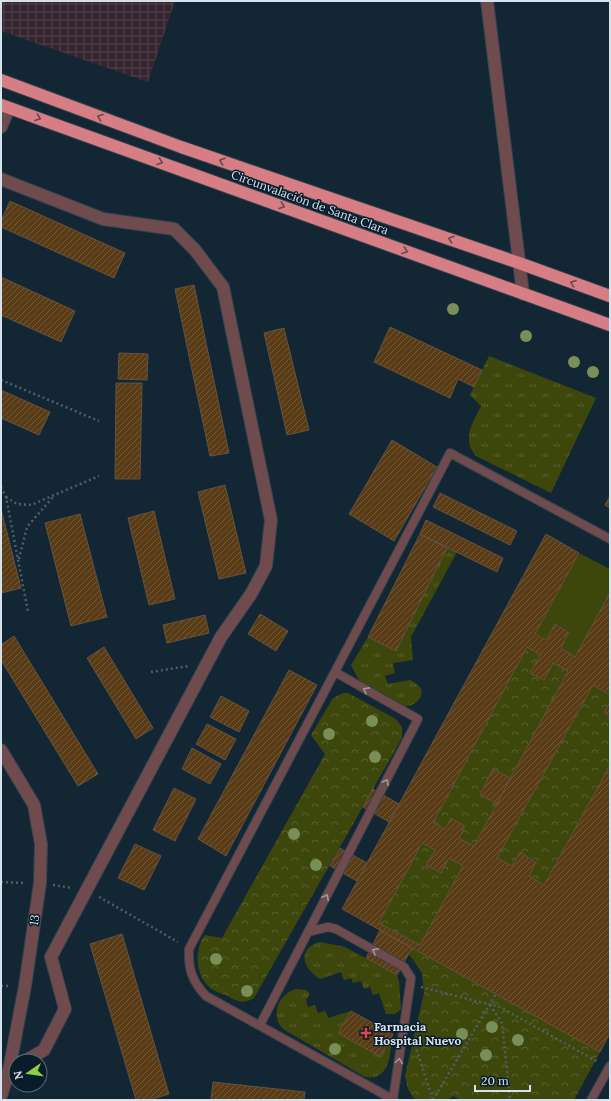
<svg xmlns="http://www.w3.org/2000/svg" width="611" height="1101" font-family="Lora,serif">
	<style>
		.industrial { fill: url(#industrial-grid) }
		.grass { fill: url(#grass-tufts) }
		.park { fill: url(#park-crowns) }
		.garden { fill: #3d470b }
		.building { fill: url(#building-hatch); stroke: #63523f; fill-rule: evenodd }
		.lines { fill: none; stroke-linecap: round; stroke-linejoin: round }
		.lane-casing { stroke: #324451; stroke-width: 10 }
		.street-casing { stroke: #324451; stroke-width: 14 }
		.highway-casing { stroke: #324451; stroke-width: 14 }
		.path { stroke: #4e5f6b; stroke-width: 2.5; stroke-dasharray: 2 3; stroke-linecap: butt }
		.lane { stroke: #6f4b4d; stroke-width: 8 }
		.street { stroke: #6f4b4d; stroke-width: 12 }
		.highway { stroke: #d77e84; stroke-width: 12 }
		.tree { fill: #7a8e57 }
		.oneway { stroke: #664852 }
		.oneway2 { stroke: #a2979c }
		.health-dot { fill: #e0444e; stroke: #091c2a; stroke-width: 1.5 }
		.labels { text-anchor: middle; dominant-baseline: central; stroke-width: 3; stroke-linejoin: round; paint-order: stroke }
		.street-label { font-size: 12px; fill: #d6e3ec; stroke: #091c2a }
		.poi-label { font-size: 12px; font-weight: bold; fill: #d6e3ec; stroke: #091c2a; text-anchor: start }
	</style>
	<defs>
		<pattern id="industrial-grid" width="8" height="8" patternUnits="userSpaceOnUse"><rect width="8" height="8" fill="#36252f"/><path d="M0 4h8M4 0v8" fill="none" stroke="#52444d"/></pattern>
		<pattern id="grass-tufts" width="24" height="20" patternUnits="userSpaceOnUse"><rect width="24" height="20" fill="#3d470b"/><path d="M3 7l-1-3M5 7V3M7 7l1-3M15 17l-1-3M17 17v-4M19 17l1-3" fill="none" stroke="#58612f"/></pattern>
		<pattern id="park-crowns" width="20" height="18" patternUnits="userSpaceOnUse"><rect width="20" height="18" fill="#3d470b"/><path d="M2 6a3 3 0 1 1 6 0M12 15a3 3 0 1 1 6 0" fill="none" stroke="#58612f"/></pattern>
		<pattern id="building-hatch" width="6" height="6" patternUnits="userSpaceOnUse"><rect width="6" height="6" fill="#593c16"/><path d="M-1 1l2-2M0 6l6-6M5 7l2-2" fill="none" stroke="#705838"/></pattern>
	</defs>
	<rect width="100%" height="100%" fill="#132634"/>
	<!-- industrial -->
	<path class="industrial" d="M1,1H175L148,82L1,31Z"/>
	<!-- grass -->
	<path class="grass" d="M489,356L596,398L551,493L476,456C461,439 473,423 481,406L470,395Z
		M447,548L457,552L411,637L413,660L393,663L395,673L385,676L388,684L410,680C412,681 416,683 418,685C428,695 415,707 405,706L359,680L351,665L368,637L396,651Z
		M320,942L345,947L397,975L399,981L401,1009L395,1014H386L379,993L373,995L370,987L364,989L361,981L353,983L351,978L344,980L341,972L320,979C303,969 296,949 320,942Z
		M296,989L306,990L310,994L306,1000L308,1007L315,1005L318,1013L325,1011L328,1018L351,1011L338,1033L381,1056L393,1034C390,1051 391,1082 365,1077L283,1029C270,1016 278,994 296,989Z"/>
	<!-- park -->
	<path class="park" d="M527,647L540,655L530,673L544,680L553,663L568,671L474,846L459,838L465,826L451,818L445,829L433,823Z
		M593,685L610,695V765L544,885L529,876L536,861L520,852L512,866L497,858Z
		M343,693H348L396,719L402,727V738L254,998C243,1005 236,1001 226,995C220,993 213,991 209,987C195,974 194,949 205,935L222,938L325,754L311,735L333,698Z
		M422,843L435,850L426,865L440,873L449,858L463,866L420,945L379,923Z
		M412,948L600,1052L574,1100H461L453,1096L448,1100H415L408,1089L405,1076L424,993L422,973L409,954Z"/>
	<!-- garden -->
	<path class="garden" d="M579,553L610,569V593L575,657L561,648L569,631L556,624L546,640L535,634Z"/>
	<!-- building -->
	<path class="building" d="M10,201L125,253L114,278L1,227V221Z
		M1,277L75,311L61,342L1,315Z
		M194,285L229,453L210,456L175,289Z
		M390,327L482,370L474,387L458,379L450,398L374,362Z
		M284,328L309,430L287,435L264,333Z
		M119,353L148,354L147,380L118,379Z
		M116,383H142L140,479H115Z
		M1,390L50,412L39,435L1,418Z
		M392,440L437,467L394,541L349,514Z
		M225,485L246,573L219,579L198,492Z
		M440,493L517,531L510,545L433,507Z
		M610,496V508L605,505Z
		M1,509L21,588L1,593Z
		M154,511L175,599L149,605L128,518Z
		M80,514L107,617L71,626L45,523Z
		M426,520L503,558L497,572L420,534Z
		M420,534L447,548L396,651L368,637Z
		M546,534L579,553L535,634L546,640L555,624L569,632L561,648L575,657L610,593V695L593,685L497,858L512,866L520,852L536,862L529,876L544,885L610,765V1033L600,1052L342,909ZM527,647L540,655L530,673L544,680L553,663L568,671L474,846L459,838L465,826L451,818L445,829L433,823ZM422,843L435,850L426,865L441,873L449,858L463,866L420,945L379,923Z
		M260,614L288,631L276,651L248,634Z
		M205,615L209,633L167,643L163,625Z
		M14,636L98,774L78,786L1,660V645Z
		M104,647L153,728L136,739L87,658Z
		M289,670L317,685L226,856L198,839Z
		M221,696L249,711L239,732L210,717Z
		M610,702V716L604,713Z
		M207,724L236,739L225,760L196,744Z
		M192,748L221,764L210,784L182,769Z
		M493,769L510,778L497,804L480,795Z
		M174,788L196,799L175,841L153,830Z
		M373,789L399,804L389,822L363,807Z
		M135,844L161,856L144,890L118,878Z
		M340,848L367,863L357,881L330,866Z
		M380,930L412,948L397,975L366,958Z
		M122,934L169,1094L149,1100H136L90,944Z
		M351,1011L393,1034L381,1057L338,1033Z
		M213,1082L305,1092L304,1100H211Z"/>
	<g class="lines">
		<defs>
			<path id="lane" d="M308,932L328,927L336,929L404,967L411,978L410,985L393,1099
				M260,1025L418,719L335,672
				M394,1100L206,996C192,981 188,969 189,949L450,453L610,539
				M591,1100L610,1066"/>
			<path id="street" d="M487,1L523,294
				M1,127L9,108
				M1,179L103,219L174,229L195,250L223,287L271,520L266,566L251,594L221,637L51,957L65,1009L44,1050L25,1061
				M1,750L34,805L41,844L40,883L25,986L9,1070L1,1096"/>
			<path id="highway" d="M1,80L181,147L519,263L610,296
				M1,105L610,325"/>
		</defs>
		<!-- lane casing -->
		<use href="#lane" class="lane-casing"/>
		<!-- street casing -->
		<use href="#street" class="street-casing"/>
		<!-- highway casing -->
		<use href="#highway" class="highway-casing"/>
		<!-- path -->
		<path class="path" d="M1,380L99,421
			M1,487L6,497L28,612
			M6,497L17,504L31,505L99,476
			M19,559L27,527L53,497
			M151,672L189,666
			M1,882L24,883
			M53,885L72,888
			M99,897L178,942
			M1,986H10
			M421,987L500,1007L598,1062
			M490,1005L502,1023L510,1100
			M415,1045L433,1100
			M433,1100L496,994"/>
		<!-- lane -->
		<use href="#lane" class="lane"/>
		<!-- street -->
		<use href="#street" class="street"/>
		<!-- highway -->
		<use href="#highway" class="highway"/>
	</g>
	<!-- trees -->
	<g class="tree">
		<circle cx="453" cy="309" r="6"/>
		<circle cx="526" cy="336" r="6"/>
		<circle cx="574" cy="362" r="6"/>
		<circle cx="593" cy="372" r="6"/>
		<circle cx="372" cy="721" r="6"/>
		<circle cx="329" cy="734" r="6"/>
		<circle cx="375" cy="757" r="6"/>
		<circle cx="294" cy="834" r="6"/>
		<circle cx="316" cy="865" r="6"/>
		<circle cx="216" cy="959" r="6"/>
		<circle cx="247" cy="991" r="6"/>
		<circle cx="492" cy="1027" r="6"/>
		<circle cx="462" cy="1034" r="6"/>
		<circle cx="518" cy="1040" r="6"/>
		<circle cx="335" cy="1049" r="6"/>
		<circle cx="486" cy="1055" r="6"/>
	</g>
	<!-- one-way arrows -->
	<defs><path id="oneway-chevron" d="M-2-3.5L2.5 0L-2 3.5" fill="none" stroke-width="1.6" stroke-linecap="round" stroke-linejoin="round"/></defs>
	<g class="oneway">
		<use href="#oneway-chevron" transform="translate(100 117) rotate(-160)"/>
		<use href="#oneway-chevron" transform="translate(38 118) rotate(20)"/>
		<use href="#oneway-chevron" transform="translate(222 161) rotate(-161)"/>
		<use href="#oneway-chevron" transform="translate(160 162) rotate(20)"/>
		<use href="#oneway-chevron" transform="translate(282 206) rotate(20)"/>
		<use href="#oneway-chevron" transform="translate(451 239) rotate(-161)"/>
		<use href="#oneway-chevron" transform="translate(405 251) rotate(20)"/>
		<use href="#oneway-chevron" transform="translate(573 283) rotate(-160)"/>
	</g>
	<g class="oneway2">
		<use href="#oneway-chevron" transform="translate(366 690) rotate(-151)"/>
		<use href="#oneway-chevron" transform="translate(386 782) rotate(-63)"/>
		<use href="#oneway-chevron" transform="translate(326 897) rotate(-63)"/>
		<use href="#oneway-chevron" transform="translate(375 951) rotate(-151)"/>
		<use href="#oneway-chevron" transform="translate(399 1061) rotate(-82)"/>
	</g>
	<!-- markers -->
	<path class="health-dot" d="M364 1027h4v4h4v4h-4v4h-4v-4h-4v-4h4z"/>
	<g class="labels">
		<!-- street labels -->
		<g class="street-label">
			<text transform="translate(310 202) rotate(20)">Circunvalación de Santa Clara</text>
			<text transform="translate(34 920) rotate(-82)">13</text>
		</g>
		<!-- poi labels -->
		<g class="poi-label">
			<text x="374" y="1026">Farmacia<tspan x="374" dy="14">Hospital Nuevo</tspan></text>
		</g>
	</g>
	<!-- border -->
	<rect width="611" height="1101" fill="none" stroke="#d6e3ec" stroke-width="4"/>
	<!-- north arrow -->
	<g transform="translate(28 1073) rotate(257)"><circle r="19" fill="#091c2a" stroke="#5b6c78"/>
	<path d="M0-3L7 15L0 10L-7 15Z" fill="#8ece43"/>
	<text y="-6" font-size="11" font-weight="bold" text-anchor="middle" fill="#d6e3ec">N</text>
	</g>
	<!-- scale -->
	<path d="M475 1085v6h55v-6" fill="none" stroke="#d6e3ec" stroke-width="2"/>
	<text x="481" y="1085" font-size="12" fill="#d6e3ec" stroke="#091c2a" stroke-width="3" paint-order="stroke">20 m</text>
</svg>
